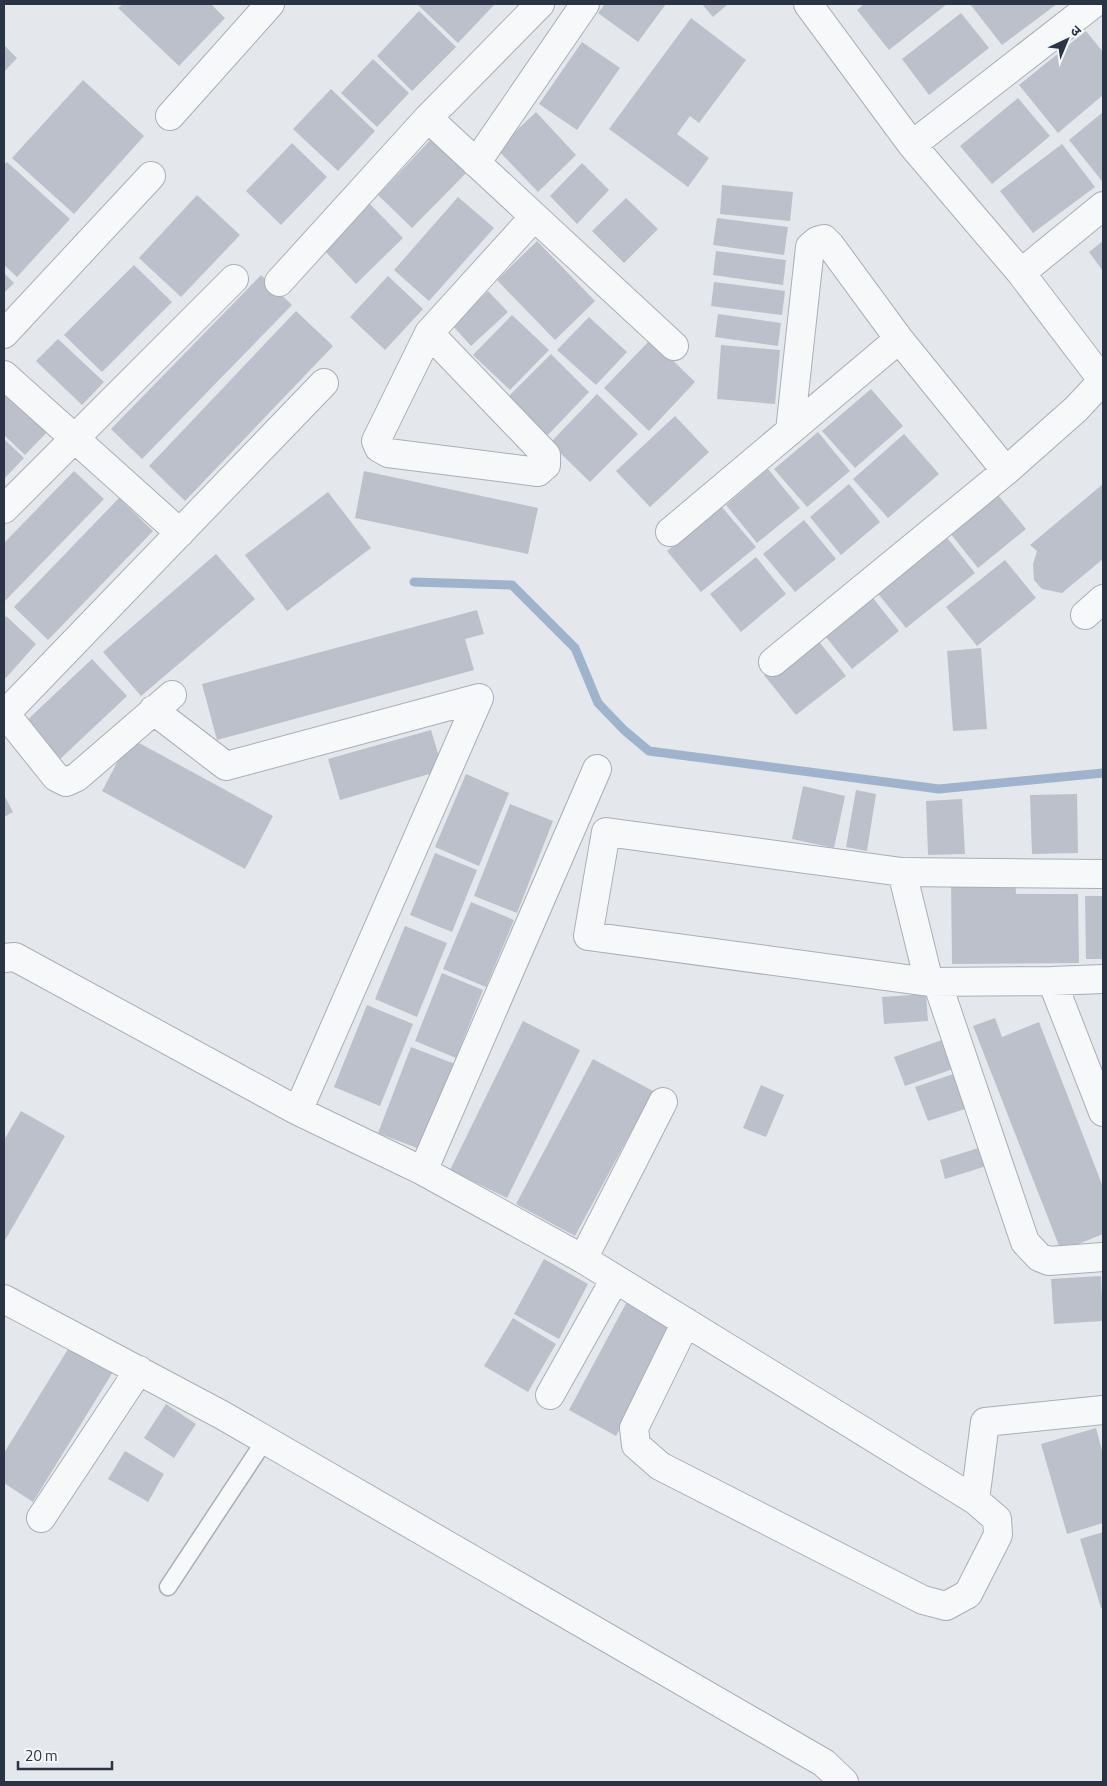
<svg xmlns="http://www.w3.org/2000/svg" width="1107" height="1786" font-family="'Titillium Web','Noto Sans Devanagari',sans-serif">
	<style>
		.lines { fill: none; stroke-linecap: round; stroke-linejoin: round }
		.stream { stroke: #9fb4cc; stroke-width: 9 }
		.building { fill: #bbc0ca }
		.service-casing { stroke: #a9aeb7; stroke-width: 19 }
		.minor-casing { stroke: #a9aeb7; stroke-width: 30 }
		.service { stroke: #f7f8fa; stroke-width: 16 }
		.minor { stroke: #f7f8fa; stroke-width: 28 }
	</style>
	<rect width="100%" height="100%" fill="#e4e7ec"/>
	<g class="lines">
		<!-- stream -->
		<path class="stream" d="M414,582L512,585L575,648L598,703L624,730L649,751L939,789L1103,773"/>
	</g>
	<!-- building -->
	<path class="building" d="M123,4H211L225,18L179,66L118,8Z
		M419,4H493L494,5L458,43L418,5Z
		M605,4H666L638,42L598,13Z
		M702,4H728L713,17Z
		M864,4H947L889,50L857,10Z
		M970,4H1057L1002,45Z
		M419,11L456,47L412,91L377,56Z
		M961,13L989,48L929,95L902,59Z
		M691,18L746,60L699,123L690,116L677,134L709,158L688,187L609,129Z
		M1086,31L1103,52V95L1058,133L1019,85Z
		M582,42L620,68L577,130L539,104Z
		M4,45L17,58L4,72Z
		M373,59L409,93L377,127L341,93Z
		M83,80L144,136L74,214L12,158Z
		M331,89L375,131L338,171L293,129Z
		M1018,98L1050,136L992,184L960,146Z
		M536,112L576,155L538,192L497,149Z
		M1103,112V180L1102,181L1069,140Z
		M437,133L472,167L412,228L378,195Z
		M292,143L327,177L281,225L246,191Z
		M1062,144L1095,187L1033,233L1000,191Z
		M7,162L70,219L17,277L4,265V165Z
		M582,163L609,190L577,224L550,196Z
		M722,185L793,192L790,221L720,214Z
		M197,195L240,235L181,297L139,258Z
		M458,197L494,228L429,301L394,270Z
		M626,198L658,229L624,263L592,231Z
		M369,203L403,238L356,284L322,248Z
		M717,218L788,227L784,255L713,245Z
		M537,241L595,301L555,340L497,280Z
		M1103,241V271L1089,252Z
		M716,251L786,260L783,285L713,275Z
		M134,265L172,302L102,372L64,335Z
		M4,273L14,283L4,293Z
		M261,275L292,305L142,459L111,429Z
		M388,276L423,309L385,350L350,317Z
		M714,282L785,291L782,315L711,306Z
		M488,291L508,312L471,346L452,325Z
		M296,311L333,346L185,501L149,466Z
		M718,314L781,323L778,346L715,337Z
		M512,315L549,350L510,390L473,355Z
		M589,317L627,352L596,385L557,350Z
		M58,339L104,382L82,405L36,361Z
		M651,339L695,382L649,431L604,388Z
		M721,345L780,350L775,404L717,399Z
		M551,354L589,392L544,439L504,401Z
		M871,389L903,426L855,468L822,431Z
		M10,392L49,430L25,455L4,435V398Z
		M597,394L638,434L590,482L550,443Z
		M675,416L709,452L650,507L616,471Z
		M818,432L850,471L807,507L774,469Z
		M904,434L939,474L888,518L853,479Z
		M4,439L24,458L4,479Z
		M768,469L800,508L757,543L726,505Z
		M74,471L104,499L4,602V543Z
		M364,471L538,508L528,554L355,518Z
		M849,484L880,522L841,555L810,517Z
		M1103,484V559L1062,593L1042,589L1034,580L1033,564L1037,551L1030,545Z
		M328,492L371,548L287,611L245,555Z
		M998,495L1026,529L978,568L950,533Z
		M119,498L153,531L48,640L14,607Z
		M721,506L756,547L701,592L667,551Z
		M804,520L836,559L795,592L763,554Z
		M945,535L975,573L906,628L875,590Z
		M216,554L255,599L141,696L103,652Z
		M756,557L786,594L741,632L710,594Z
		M1005,560L1036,598L977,646L946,607Z
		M869,593L899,631L852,669L821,631Z
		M477,610L484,634L465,639L474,670L217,740L202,684Z
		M6,616L36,644L6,678L4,676V619Z
		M814,635L846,676L796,715L764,675Z
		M981,648L987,729L953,731L947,651Z
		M92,659L127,696L57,762L22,725Z
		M431,730L443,770L340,800L328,759Z
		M130,738L273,816L245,869L102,791Z
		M466,774L509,793L479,866L435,847Z
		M803,786L845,796L834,848L792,839Z
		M856,790L876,794L867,851L846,847Z
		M1077,794L1078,853L1032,854L1030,795Z
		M4,795L13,812L4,817Z
		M962,799L965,854L928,855L926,801Z
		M510,804L553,821L517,913L474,896Z
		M435,853L477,870L452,932L410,915Z
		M951,877H1015L1016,894H1078L1079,963L952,964Z
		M1085,896H1103V959H1086Z
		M471,902L514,920L486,987L443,969Z
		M405,926L447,943L417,1017L375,999Z
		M442,973L483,990L456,1058L415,1041Z
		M926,994L928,1021L884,1024L882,997Z
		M367,1005L413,1024L380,1106L334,1087Z
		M995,1018L1002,1037L1039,1022L1103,1187V1234L1061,1251L973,1026Z
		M523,1021L580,1050L507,1198L450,1170Z
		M942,1040L953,1069L905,1086L894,1057Z
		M411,1047L455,1064L422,1150L378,1133Z
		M593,1059L653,1091L575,1236L516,1204Z
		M956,1073L968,1108L928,1121L915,1087Z
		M761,1085L784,1095L766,1137L743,1128Z
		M21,1111L65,1136L4,1242V1140Z
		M988,1145L993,1164L945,1179L940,1160Z
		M544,1259L588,1284L559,1339L514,1314Z
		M1101,1276L1103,1321L1054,1324L1051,1279Z
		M630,1296L677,1322L616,1436L569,1410Z
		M513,1318L556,1344L528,1392L484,1366Z
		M73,1341L116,1367L33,1502L4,1483V1453Z
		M166,1404L196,1424L174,1458L144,1438Z
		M1096,1428L1103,1454V1523L1067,1534L1041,1444Z
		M125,1451L164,1474L148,1502L108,1479Z
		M1103,1532V1608H1101L1080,1539Z"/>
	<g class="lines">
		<defs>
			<path id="service" d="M168,1587L265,1440"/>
			<path id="minor" d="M808,4L912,145L1021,273L1103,381
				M170,116L270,4
				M428,118L674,346
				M912,145L1092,5
				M476,163L585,4
				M1021,273L1103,206
				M279,282L428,118L540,4
				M429,333L546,455V465L538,472L388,453L379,448L376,441L429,333L534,217
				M4,334L151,176
				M4,375L180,533
				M790,431L810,247L817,241L824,239L830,245L899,339L1006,471
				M4,509L234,279
				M670,532L899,339
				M1085,615L1103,599
				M773,662L1006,471L1076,409L1103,380
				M153,710L226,766L479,698L298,1111
				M4,712L56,777L66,782L77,777L172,695
				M5,714L324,383
				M902,872L929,982
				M1103,874L902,872L606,832L588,936L929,982L1052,981L1103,979
				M4,958L15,957L298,1111L423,1171L583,1259L975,1500L997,1519L998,1535L968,1594L946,1606L923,1600L660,1466L636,1445L634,1428L686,1322
				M1052,981L1103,1112
				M937,982L1025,1242L1039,1257L1049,1261L1103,1257
				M423,1171L597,769
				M583,1259L663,1102
				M4,1299L222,1415L824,1763L844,1782
				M550,1395L615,1279
				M975,1500L985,1422L1103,1410
				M41,1518L139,1370"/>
		</defs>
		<!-- service casing -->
		<use href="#service" class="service-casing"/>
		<!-- minor casing -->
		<use href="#minor" class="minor-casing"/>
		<!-- service -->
		<use href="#service" class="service"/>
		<!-- minor -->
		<use href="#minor" class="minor"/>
	</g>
	<!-- border -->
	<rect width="1107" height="1786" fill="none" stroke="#2b3445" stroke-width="10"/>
	<!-- north arrow -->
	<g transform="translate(1067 40) rotate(44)" stroke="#f4f6f9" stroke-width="4" paint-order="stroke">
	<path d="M0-4L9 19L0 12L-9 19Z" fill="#2b3445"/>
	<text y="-8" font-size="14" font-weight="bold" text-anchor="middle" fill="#2b3445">उ</text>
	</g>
	<!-- scale -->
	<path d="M18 1761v8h94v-8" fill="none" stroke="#2b3445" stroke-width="2.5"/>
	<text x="25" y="1761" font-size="15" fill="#2b3445" stroke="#f4f6f9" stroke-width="4" paint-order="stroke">20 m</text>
</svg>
